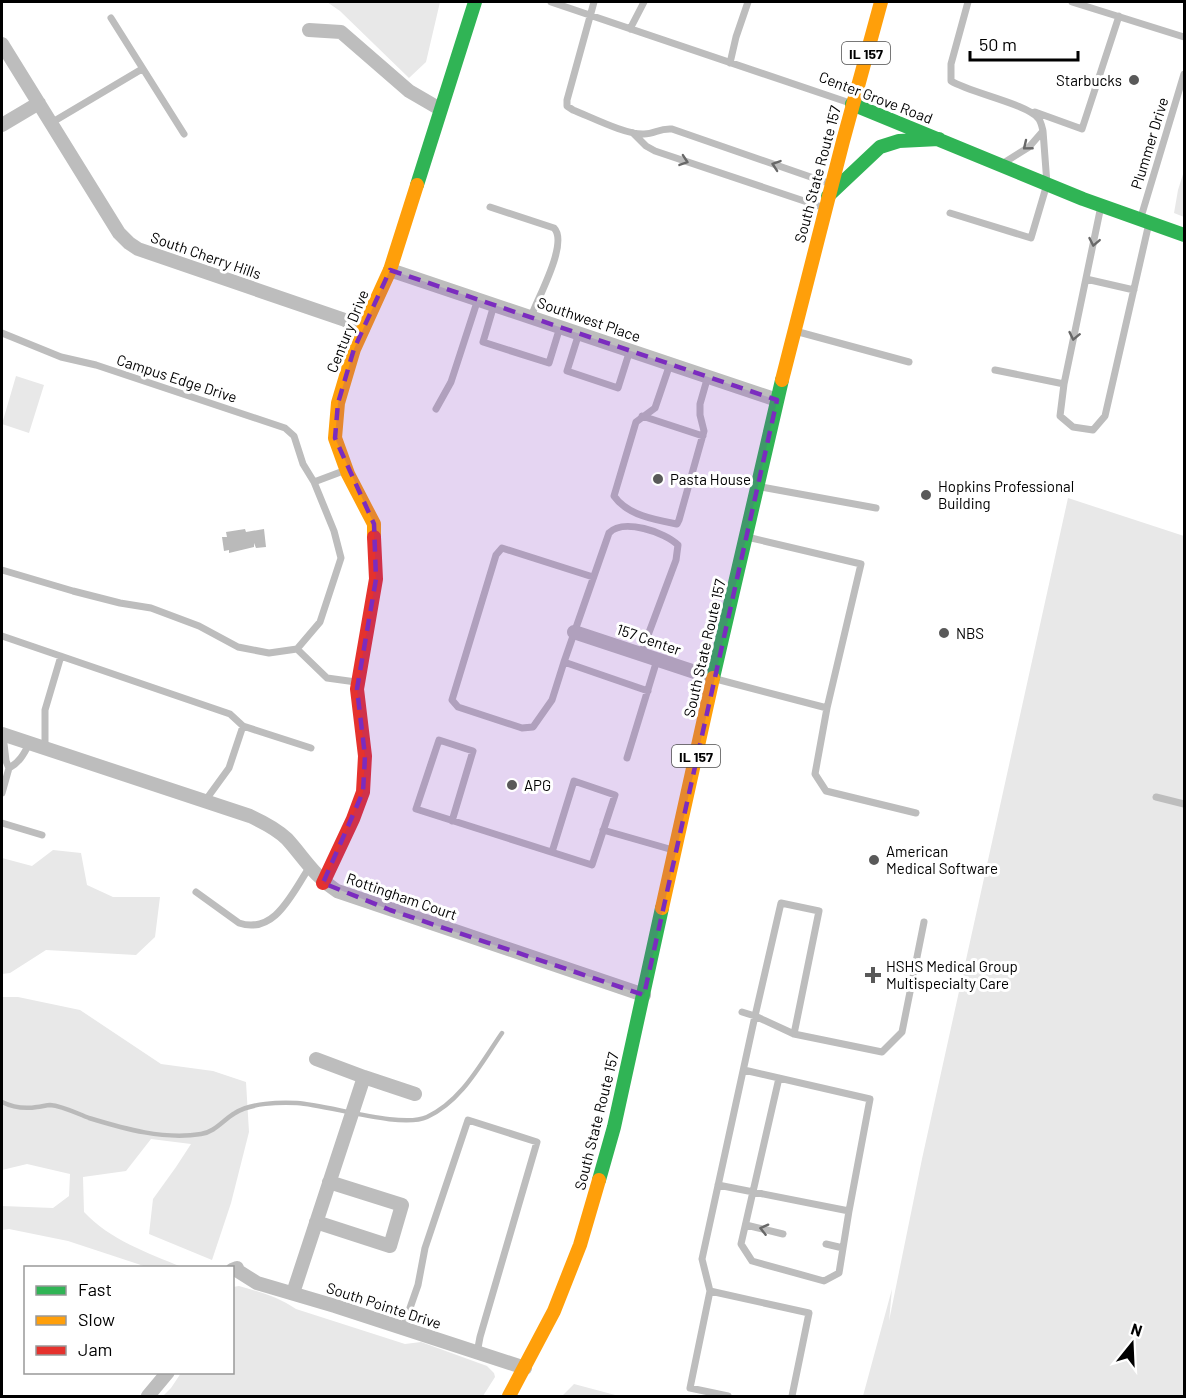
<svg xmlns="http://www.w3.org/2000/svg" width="1186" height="1398" font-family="Barlow,sans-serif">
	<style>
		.green { fill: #e8e8e8 }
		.water { fill: #bababa }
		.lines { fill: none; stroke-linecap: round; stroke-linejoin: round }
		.stream { stroke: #bababa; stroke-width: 4.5 }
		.lane { stroke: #bdbdbd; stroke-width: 7 }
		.street { stroke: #bdbdbd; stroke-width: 14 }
		.fast { stroke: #30b455; stroke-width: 14 }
		.slow { stroke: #ff9f0a; stroke-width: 14 }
		.jam { stroke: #e5322d; stroke-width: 14 }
		.oneway { stroke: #686868 }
		.marked { fill: #7b2cbf; fill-opacity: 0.2; stroke: #7b2cbf; stroke-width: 4.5; stroke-dasharray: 12 8; stroke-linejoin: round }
		.poi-dot { fill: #595959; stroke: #fff; stroke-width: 2 }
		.labels { text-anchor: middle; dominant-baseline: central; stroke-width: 6; stroke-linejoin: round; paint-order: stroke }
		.shield { fill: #fff; stroke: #4c4c4c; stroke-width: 1.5 }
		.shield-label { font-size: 14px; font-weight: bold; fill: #000 }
		.poi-label { font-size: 15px; fill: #000; stroke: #fff; text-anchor: start }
		.street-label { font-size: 15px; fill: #000; stroke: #fff }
	</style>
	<rect width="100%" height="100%" fill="#fff"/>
	<!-- green -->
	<path class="green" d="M327,2H440L426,62L409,78L340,11Z
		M1184,171V217L1174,213L1178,190Z
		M16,376L44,385L29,433L2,424Z
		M1068,498L1184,536V1396H863L892,1289L889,1321L922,1159Z
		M53,850L81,853L87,885L113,897H160L155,937L136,955L46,950L10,973L2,974V858L32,866Z
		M2,997H18L80,1010L161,1064L213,1071L246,1082L249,1132L231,1203L212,1260L149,1234L153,1199L176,1167L191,1144L151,1139L126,1171L83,1177L84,1212C110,1240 148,1253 182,1267H147L68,1241L9,1229L2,1230V1206L53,1208L69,1196L70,1174L27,1164L2,1170Z
		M239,1286C260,1292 278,1297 296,1309L405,1344L421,1342L487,1366L494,1373L495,1377L483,1396H163L171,1388L181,1373L232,1372L233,1287Z
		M574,1384L619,1396H562Z"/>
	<!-- water -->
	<path class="water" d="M245,529L246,532L264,529L266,547L256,548L254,543V547L229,553V550L224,551L222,537H227L226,532Z"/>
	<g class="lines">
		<!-- stream -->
		<path class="stream" d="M2,1102C12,1107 25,1109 37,1107C41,1107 46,1105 50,1105C63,1106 78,1114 89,1118C125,1129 164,1140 201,1134C215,1132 223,1120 235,1113C251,1103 279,1102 297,1103C329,1105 401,1129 427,1117C462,1101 481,1063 502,1033"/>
		<!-- lane -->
		<path class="lane" d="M551,2L850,103
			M594,2L567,100V106L573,110C591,117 626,135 644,134C655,134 659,128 672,129L828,183
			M968,2L951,64V81C971,93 1027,104 1038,118C1041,121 1042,127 1043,131
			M1072,2L1184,37
			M111,18L184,134
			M630,29L644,2
			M730,63L736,37L748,2
			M1035,112L1082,129L1119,16
			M51,123L142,69
			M633,133L646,146L655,151L822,207
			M1101,206L1064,384L1060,416L1073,427L1093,430L1105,416L1149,223
			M490,207L554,228C569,243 537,299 531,317
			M950,213L1031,238L1047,184L1043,131L1029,147L1002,164
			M1141,217L1184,74
			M1086,279L1134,290
			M494,305L483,342L549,363L560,327
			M795,331L909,362
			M2,333L61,357L96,365L285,428L294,436L303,464L314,482L346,470
			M579,333L567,371L618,388L630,350
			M670,364L655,408L636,422L614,496C627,515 655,520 677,524L679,520L704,431L700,415V404L708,376
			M995,370L1064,384
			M436,409L451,382L478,299
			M642,416L703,436
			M761,487L876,508
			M747,537L861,564L827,708
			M2,570L73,591L120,603L151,608L199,626L238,647L269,653L297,649L327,678L356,682
			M593,577L502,548L496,555L452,700L458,707L522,728L533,727L552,700L564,662L648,691
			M2,636L230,714L243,726L311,748
			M297,649L320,622L341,558L334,531L314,482
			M564,662L609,533C623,518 665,532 678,545L676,560L641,654
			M716,679L827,708L815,774L826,791L916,813
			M3,735L6,761L9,768
			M45,749V710L61,656
			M627,758L657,660
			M2,793L9,768C19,763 24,754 29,744
			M1156,797L1184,804
			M205,801L229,768L243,726
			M452,821L473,751L439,740L416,809L592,865L615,795L574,781L552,852
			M2,823L42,835
			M603,830L673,850
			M196,892L239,923C275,935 292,893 309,868
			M742,1012L755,1016L781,903L819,911L794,1034L882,1052L902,1032L924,922
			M779,1078L741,1244L752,1261L824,1281L839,1273L849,1211
			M718,1185L849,1211L870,1099L744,1070
			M746,1225L783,1234
			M826,1244L843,1248
			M710,1291L809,1313L792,1396
			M403,1328L418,1285L425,1248L468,1120L537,1142L480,1337L477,1353
			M728,1396L690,1388L710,1291L702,1259L755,1016L794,1034"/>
		<!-- street -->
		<path class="street" d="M309,30L341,32L409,91L440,109
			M2,44L119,233L129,243L138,249L345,320L363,329
			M2,125L39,103
			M390,270L777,400
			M574,632L713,678
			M2,734L250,816C263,822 277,829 287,839C305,859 314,876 337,891L644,995
			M316,1059L364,1077
			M316,1222L390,1246L402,1205L329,1182
			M232,1270L237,1268L238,1271L257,1283L335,1306L525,1368
			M293,1293L364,1077L415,1094
			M148,1396L168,1372"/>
		<!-- fast -->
		<path class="fast" d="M852,104L1083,199L1184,235
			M417,185L475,2
			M828,196L880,147L899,141L939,139
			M713,678L782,380
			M599,1180L614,1127L662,908"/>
		<!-- slow -->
		<path class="slow" d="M782,380L843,141L881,2
			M374,537V524L348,474L335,438L338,403L354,349L390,270L417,185
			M662,908L713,678
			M509,1396L554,1311L580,1245L599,1180"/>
		<!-- jam -->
		<path class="jam" d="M323,883L353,819L363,792L365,756L357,689L376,579L374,537"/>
	</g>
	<!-- one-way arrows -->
	<defs><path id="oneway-chevron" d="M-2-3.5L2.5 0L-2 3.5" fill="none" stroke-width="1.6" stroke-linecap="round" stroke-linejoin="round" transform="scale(1.5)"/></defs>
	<g class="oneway">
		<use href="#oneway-chevron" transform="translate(1027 146) rotate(141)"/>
		<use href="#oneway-chevron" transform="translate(684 161) rotate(19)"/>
		<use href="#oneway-chevron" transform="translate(776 165) rotate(-161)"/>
		<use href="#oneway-chevron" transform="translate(1094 242) rotate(101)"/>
		<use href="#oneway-chevron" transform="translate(1074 336) rotate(102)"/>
		<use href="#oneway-chevron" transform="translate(764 1229) rotate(-166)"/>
	</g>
	<!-- marked area -->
	<path class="marked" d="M390,270L777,400L644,995L390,910L323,883L363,792L365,756L357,689L376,579L374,524L335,438L338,403L354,349Z"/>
	<!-- markers -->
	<g class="poi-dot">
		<circle cx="1134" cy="80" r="6"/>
		<circle cx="658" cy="479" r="6"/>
		<circle cx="926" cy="495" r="6"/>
		<circle cx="944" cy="633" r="6"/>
		<circle cx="512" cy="785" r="6"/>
		<circle cx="874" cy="860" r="6"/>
		<path d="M870 966h6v6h6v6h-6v6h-6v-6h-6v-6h6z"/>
	</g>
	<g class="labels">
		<!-- shield labels -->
		<g class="shield">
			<rect x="842" y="42" width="48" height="22" rx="4.5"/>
			<rect x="672" y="745" width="48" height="22" rx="4.5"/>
		</g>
		<g class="shield-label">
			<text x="866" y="53">IL 157</text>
			<text x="696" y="756">IL 157</text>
		</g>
		<!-- poi labels -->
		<g class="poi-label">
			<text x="1122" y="80" text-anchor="end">Starbucks</text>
			<text x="670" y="479">Pasta House</text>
			<text x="938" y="486">Hopkins Professional<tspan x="938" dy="17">Building</tspan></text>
			<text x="956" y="633">NBS</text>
			<text x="524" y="785">APG</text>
			<text x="886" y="851">American<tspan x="886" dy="17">Medical Software</tspan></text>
			<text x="886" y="966">HSHS Medical Group<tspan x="886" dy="17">Multispecialty Care</tspan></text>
		</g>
		<!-- street labels -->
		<g class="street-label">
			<text transform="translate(876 97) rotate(21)">Center Grove Road</text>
			<text transform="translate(1149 143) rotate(-73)">Plummer Drive</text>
			<text transform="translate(817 174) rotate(-75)">South State Route 157</text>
			<text transform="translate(206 255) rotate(19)">South Cherry Hills</text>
			<text transform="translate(589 319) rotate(19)">Southwest Place</text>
			<text transform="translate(347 331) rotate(-68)">Century Drive</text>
			<text transform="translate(177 378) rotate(18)">Campus Edge Drive</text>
			<text transform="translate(649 639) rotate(19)">157 Center</text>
			<text transform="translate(704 648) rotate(-77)">South State Route 157</text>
			<text transform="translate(402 896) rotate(19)">Rottingham Court</text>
			<text transform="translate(596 1121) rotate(-76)">South State Route 157</text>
			<text transform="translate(384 1305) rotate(18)">South Pointe Drive</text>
		</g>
	</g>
	<!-- border -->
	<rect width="1186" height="1398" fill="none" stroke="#000000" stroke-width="6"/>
	<!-- legend -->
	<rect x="24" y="1266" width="210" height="108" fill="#ffffff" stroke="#999999" stroke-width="1.5"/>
	<rect x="36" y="1286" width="30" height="9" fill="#30b455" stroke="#999999" stroke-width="1.5"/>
	<text x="78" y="1296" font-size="18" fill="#000000">Fast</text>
	<rect x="36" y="1316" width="30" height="9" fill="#ff9f0a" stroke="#999999" stroke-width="1.5"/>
	<text x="78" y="1326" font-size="18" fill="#000000">Slow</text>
	<rect x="36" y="1346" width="30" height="9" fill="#e5322d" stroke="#999999" stroke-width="1.5"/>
	<text x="78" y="1356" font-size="18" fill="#000000">Jam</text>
	<!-- north arrow -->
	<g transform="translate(1132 1344) rotate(18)" stroke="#ffffff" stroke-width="4.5" paint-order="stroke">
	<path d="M0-4.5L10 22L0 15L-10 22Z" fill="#000000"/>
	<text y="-9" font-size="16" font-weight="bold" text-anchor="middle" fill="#000000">N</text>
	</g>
	<!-- scale -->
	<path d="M970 51v9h108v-9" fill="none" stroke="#000000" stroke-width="3"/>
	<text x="979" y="51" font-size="18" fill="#000000" stroke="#ffffff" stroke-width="4.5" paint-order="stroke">50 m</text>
</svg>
